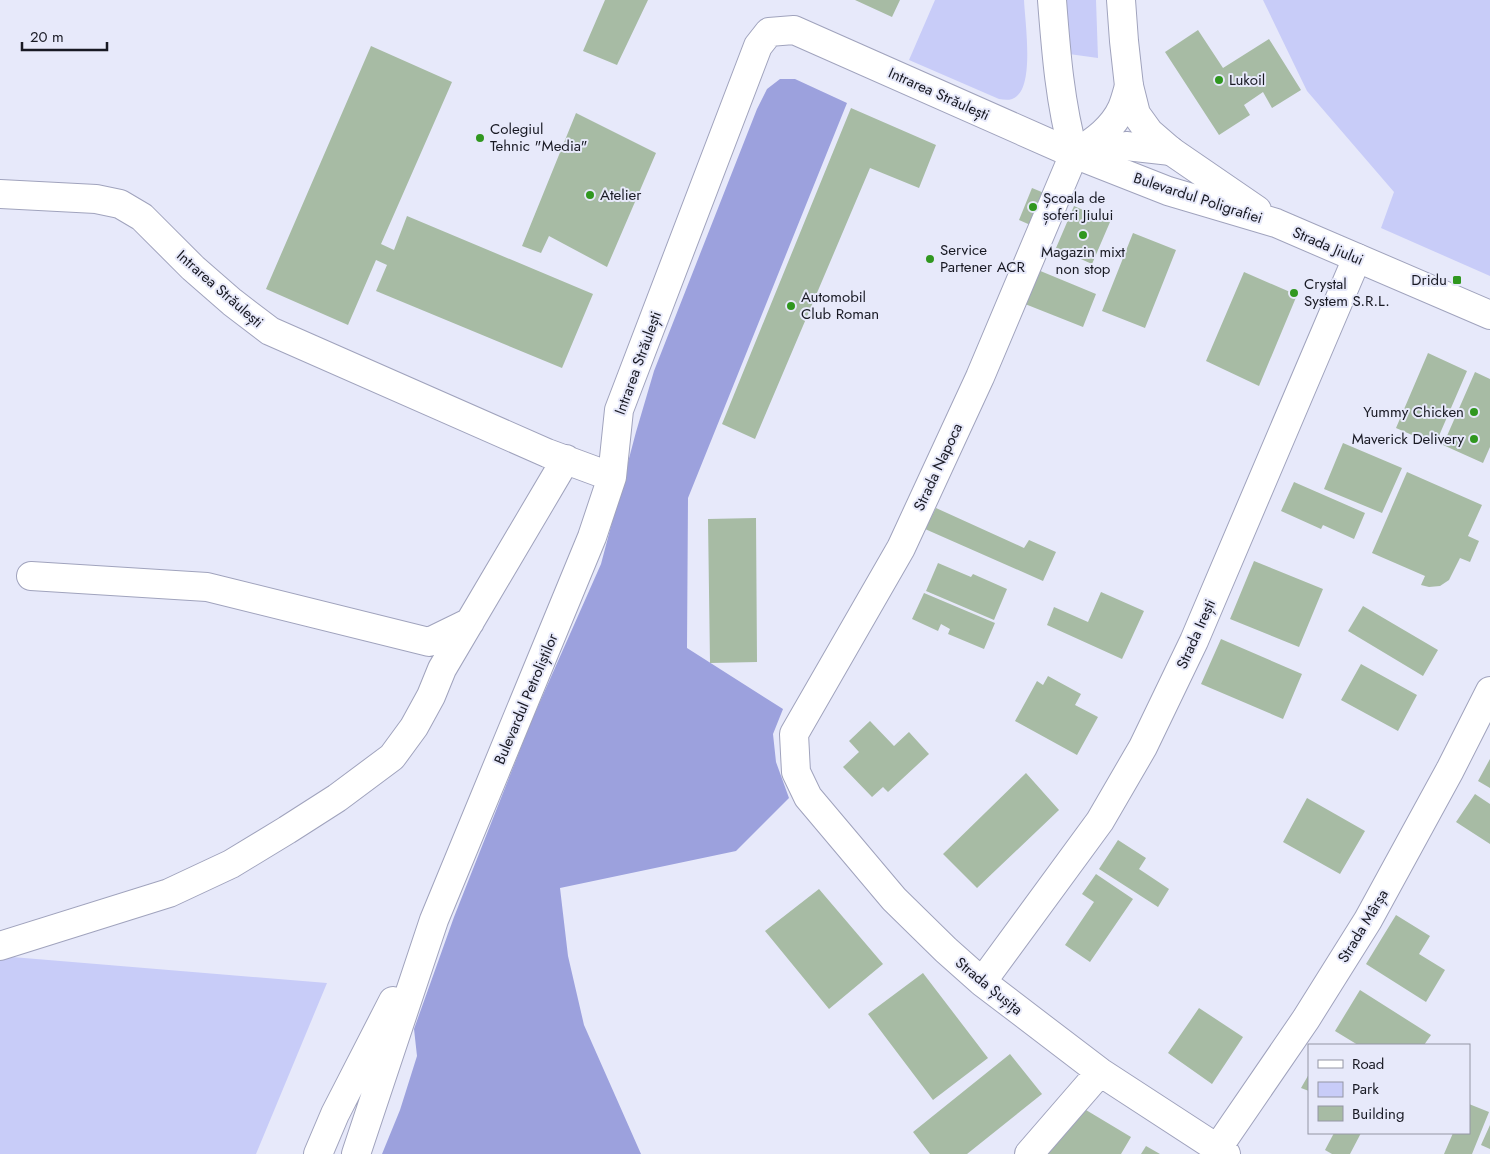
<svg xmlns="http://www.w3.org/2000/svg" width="1490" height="1154" font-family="Jost,sans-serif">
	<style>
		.green { fill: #c8ccf8 }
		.forest { fill: #9ca1dd }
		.building { fill: #a7bba4 }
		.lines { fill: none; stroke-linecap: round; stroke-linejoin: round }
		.minor-casing { stroke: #a0a3bd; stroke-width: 30 }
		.major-casing { stroke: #a0a3bd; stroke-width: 30 }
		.minor { stroke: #fff; stroke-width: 28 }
		.major { stroke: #fff; stroke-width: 28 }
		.poi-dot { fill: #30971f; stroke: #e7e9fa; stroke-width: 2 }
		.labels { text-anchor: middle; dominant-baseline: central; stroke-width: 4; stroke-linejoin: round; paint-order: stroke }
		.poi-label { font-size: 15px; fill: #181923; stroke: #e7e9fa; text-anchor: start }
		.street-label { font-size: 15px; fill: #181923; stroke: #e7e9fa }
	</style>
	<rect width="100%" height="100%" fill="#e7e9fa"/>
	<!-- green -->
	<path class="green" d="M935,0H1024C1025,22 1034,82 1017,96C1012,101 1005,100 999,99L909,60Z
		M1066,0H1096L1098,58L1069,54Z
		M1263,0H1490V276L1381,228L1394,192L1307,91Z
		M0,956L327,983L256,1154H0Z"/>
	<!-- forest -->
	<path class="forest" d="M780,79H795L847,103L688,498L687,648L783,709L773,734L776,762L789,798L736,851L560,888L568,956L584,1025L641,1154H382L400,1110L417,1056L414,1029L454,917L531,722L601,564L636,432L654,371L757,109L767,89Z"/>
	<!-- building -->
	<path class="building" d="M605,0H648L617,65L583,51Z
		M855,0H900L892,17Z
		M1198,30L1223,68L1269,39L1301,90L1272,108L1263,92L1244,105L1250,115L1219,135L1165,52Z
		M371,46L452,82L381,244L394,250L407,216L593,294L562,368L376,291L387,265L376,260L348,325L266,289Z
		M851,108L936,145L919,188L870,168L755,439L722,424Z
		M576,113L656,153L607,267L549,236L541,253L522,246Z
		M1032,188L1049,195L1035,227L1019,220Z
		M1074,206L1110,222L1092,264L1056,248Z
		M1133,233L1176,250L1145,328L1102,311Z
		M1038,270L1096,294L1083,327L1025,304Z
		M1244,272L1297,295L1259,386L1206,361Z
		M1428,353L1467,371L1435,445L1396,428Z
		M1475,372L1490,379V447L1483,463L1443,445Z
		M1343,443L1402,468L1382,513L1324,489Z
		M1407,472L1482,505L1468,536L1479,541L1470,562L1460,558L1449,580L1440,586L1429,587L1421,585L1425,576L1372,553Z
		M1294,482L1365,513L1354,539L1323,525L1321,529L1281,511Z
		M936,508L1024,548L1029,540L1056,552L1043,581L925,529Z
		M756,518L757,662L710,663L708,519Z
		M1254,561L1323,589L1299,647L1230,619Z
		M938,563L971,577L973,574L1007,589L994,620L926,591Z
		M1101,592L1144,611L1122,659L1047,625L1054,607L1088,622Z
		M924,593L995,623L984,649L948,634L950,629L941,624L938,631L912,619Z
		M1363,606L1438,650L1423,676L1348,631Z
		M1221,639L1302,674L1283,719L1201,684Z
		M1361,664L1417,695L1398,731L1341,700Z
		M1048,676L1081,694L1075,705L1098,717L1077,755L1015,721L1037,681L1043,685Z
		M870,721L894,746L909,732L929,754L888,792L883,787L872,797L843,767L859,752L849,741Z
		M1490,759V788L1478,781Z
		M1026,773L1059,810L977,888L943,854Z
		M1475,794L1490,804V844L1456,822Z
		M1307,798L1365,831L1340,874L1283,842Z
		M1118,840L1146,858L1139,869L1169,889L1158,907L1099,869Z
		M1096,874L1133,899L1090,962L1065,945L1094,902L1082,894Z
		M819,889L883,964L829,1009L765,931Z
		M1396,915L1430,936L1419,954L1445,970L1426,1002L1366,964Z
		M923,973L988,1058L933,1100L868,1014Z
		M1360,990L1431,1035L1424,1045H1358L1335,1031Z
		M1199,1008L1243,1037L1212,1084L1168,1053Z
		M1010,1054L1042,1094L967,1154H930L913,1132Z
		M1309,1074V1091L1301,1088Z
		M1076,1104L1131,1137L1121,1154H1046Z
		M1469,1104L1489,1112L1472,1154H1444L1453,1133H1469Z
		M1490,1125V1149L1481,1145Z
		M1334,1133H1361L1350,1154H1332L1325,1150Z
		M1146,1146L1160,1154H1141Z"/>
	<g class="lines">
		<defs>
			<path id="minor" d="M1077,152C1095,141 1113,128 1122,108C1125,101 1127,93 1129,86
				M1074,154L980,377L901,548L794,734L796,772L808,797L894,899L946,950L982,982L1100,1072L1226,1154
				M1074,154L1126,146L1171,151
				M0,194L96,199L120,204L142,217L193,268L232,302L270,331L547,453L612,477
				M31,576L207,587L429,642L470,622
				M0,946L169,893L231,864L287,830L337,798L392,757L414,727L431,696L442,669L566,459
				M982,982L1100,821L1143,747L1194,641L1357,258
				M1217,1149L1306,1019L1368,920L1450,770L1490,691
				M318,1154L335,1114L393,1001
				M356,1154L434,920L592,537L612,477L619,410L758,46L769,32L794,30L1074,154
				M1029,1154L1100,1072"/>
			<path id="major" d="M1052,0C1056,52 1060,104 1074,154L1168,191L1276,223L1490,315
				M1121,0L1124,41L1129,86L1136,114L1149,132L1171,151L1257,210"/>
		</defs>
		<!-- minor casing -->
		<use href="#minor" class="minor-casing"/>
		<!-- major casing -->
		<use href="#major" class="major-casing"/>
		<!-- minor -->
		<use href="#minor" class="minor"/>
		<!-- major -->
		<use href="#major" class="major"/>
	</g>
	<!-- markers -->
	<g class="poi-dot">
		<circle cx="1219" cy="80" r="5"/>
		<circle cx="480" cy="138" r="5"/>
		<circle cx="590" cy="195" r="5"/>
		<circle cx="1033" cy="207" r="5"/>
		<circle cx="1083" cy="235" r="5"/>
		<circle cx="930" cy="259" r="5"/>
		<rect x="1452" y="275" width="10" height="10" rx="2.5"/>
		<circle cx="1294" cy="293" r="5"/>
		<circle cx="791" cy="306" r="5"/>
		<circle cx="1474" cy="412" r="5"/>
		<circle cx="1474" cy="439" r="5"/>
	</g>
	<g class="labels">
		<!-- poi labels -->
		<g class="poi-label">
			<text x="1229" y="80">Lukoil</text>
			<text x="490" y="129">Colegiul<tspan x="490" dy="17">Tehnic "Media"</tspan></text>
			<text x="600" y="195">Atelier</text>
			<text x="1043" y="198">Școala de<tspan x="1043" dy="17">șoferi Jiului</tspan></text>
			<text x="940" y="250">Service<tspan x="940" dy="17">Partener ACR</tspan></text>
			<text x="1083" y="252" text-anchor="middle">Magazin mixt<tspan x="1083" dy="17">non stop</tspan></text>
			<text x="1447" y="280" text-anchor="end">Dridu</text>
			<text x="1304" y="284">Crystal<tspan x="1304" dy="17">System S.R.L.</tspan></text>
			<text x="801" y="297">Automobil<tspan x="801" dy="17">Club Roman</tspan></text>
			<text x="1464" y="412" text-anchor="end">Yummy Chicken</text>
			<text x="1464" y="439" text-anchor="end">Maverick Delivery</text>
		</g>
		<!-- street labels -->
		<g class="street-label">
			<text transform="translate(939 94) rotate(24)">Intrarea Străulești</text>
			<text transform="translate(1198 198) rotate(18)">Bulevardul Poligrafiei</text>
			<text transform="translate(1328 246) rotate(23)">Strada Jiului</text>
			<text transform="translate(220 289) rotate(41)">Intrarea Străulești</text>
			<text transform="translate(638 363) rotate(-70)">Intrarea Străulești</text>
			<text transform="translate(938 467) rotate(-65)">Strada Napoca</text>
			<text transform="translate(1196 634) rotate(-66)">Strada Irești</text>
			<text transform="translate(526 699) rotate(-67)">Bulevardul Petroliștilor</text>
			<text transform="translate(1363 926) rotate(-59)">Strada Mârșa</text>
			<text transform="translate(989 986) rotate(39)">Strada Șușița</text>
		</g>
	</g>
	<!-- legend -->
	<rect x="1308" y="1044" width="162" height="90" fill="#e7e9fa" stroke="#9496a4"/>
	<rect x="1318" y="1060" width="25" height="8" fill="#ffffff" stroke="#9496a4"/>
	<text x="1352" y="1069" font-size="15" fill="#181923">Road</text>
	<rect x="1318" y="1082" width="25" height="15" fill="#c8ccf8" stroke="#9496a4"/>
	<text x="1352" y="1094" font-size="15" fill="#181923">Park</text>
	<rect x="1318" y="1106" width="25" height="15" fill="#a7bba4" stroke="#9496a4"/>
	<text x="1352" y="1119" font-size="15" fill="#181923">Building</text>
	<!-- scale -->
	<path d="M22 42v8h85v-8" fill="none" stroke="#181923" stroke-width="2.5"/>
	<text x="30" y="42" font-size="15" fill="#181923" stroke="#e7e9fa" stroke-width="4" paint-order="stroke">20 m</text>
</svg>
